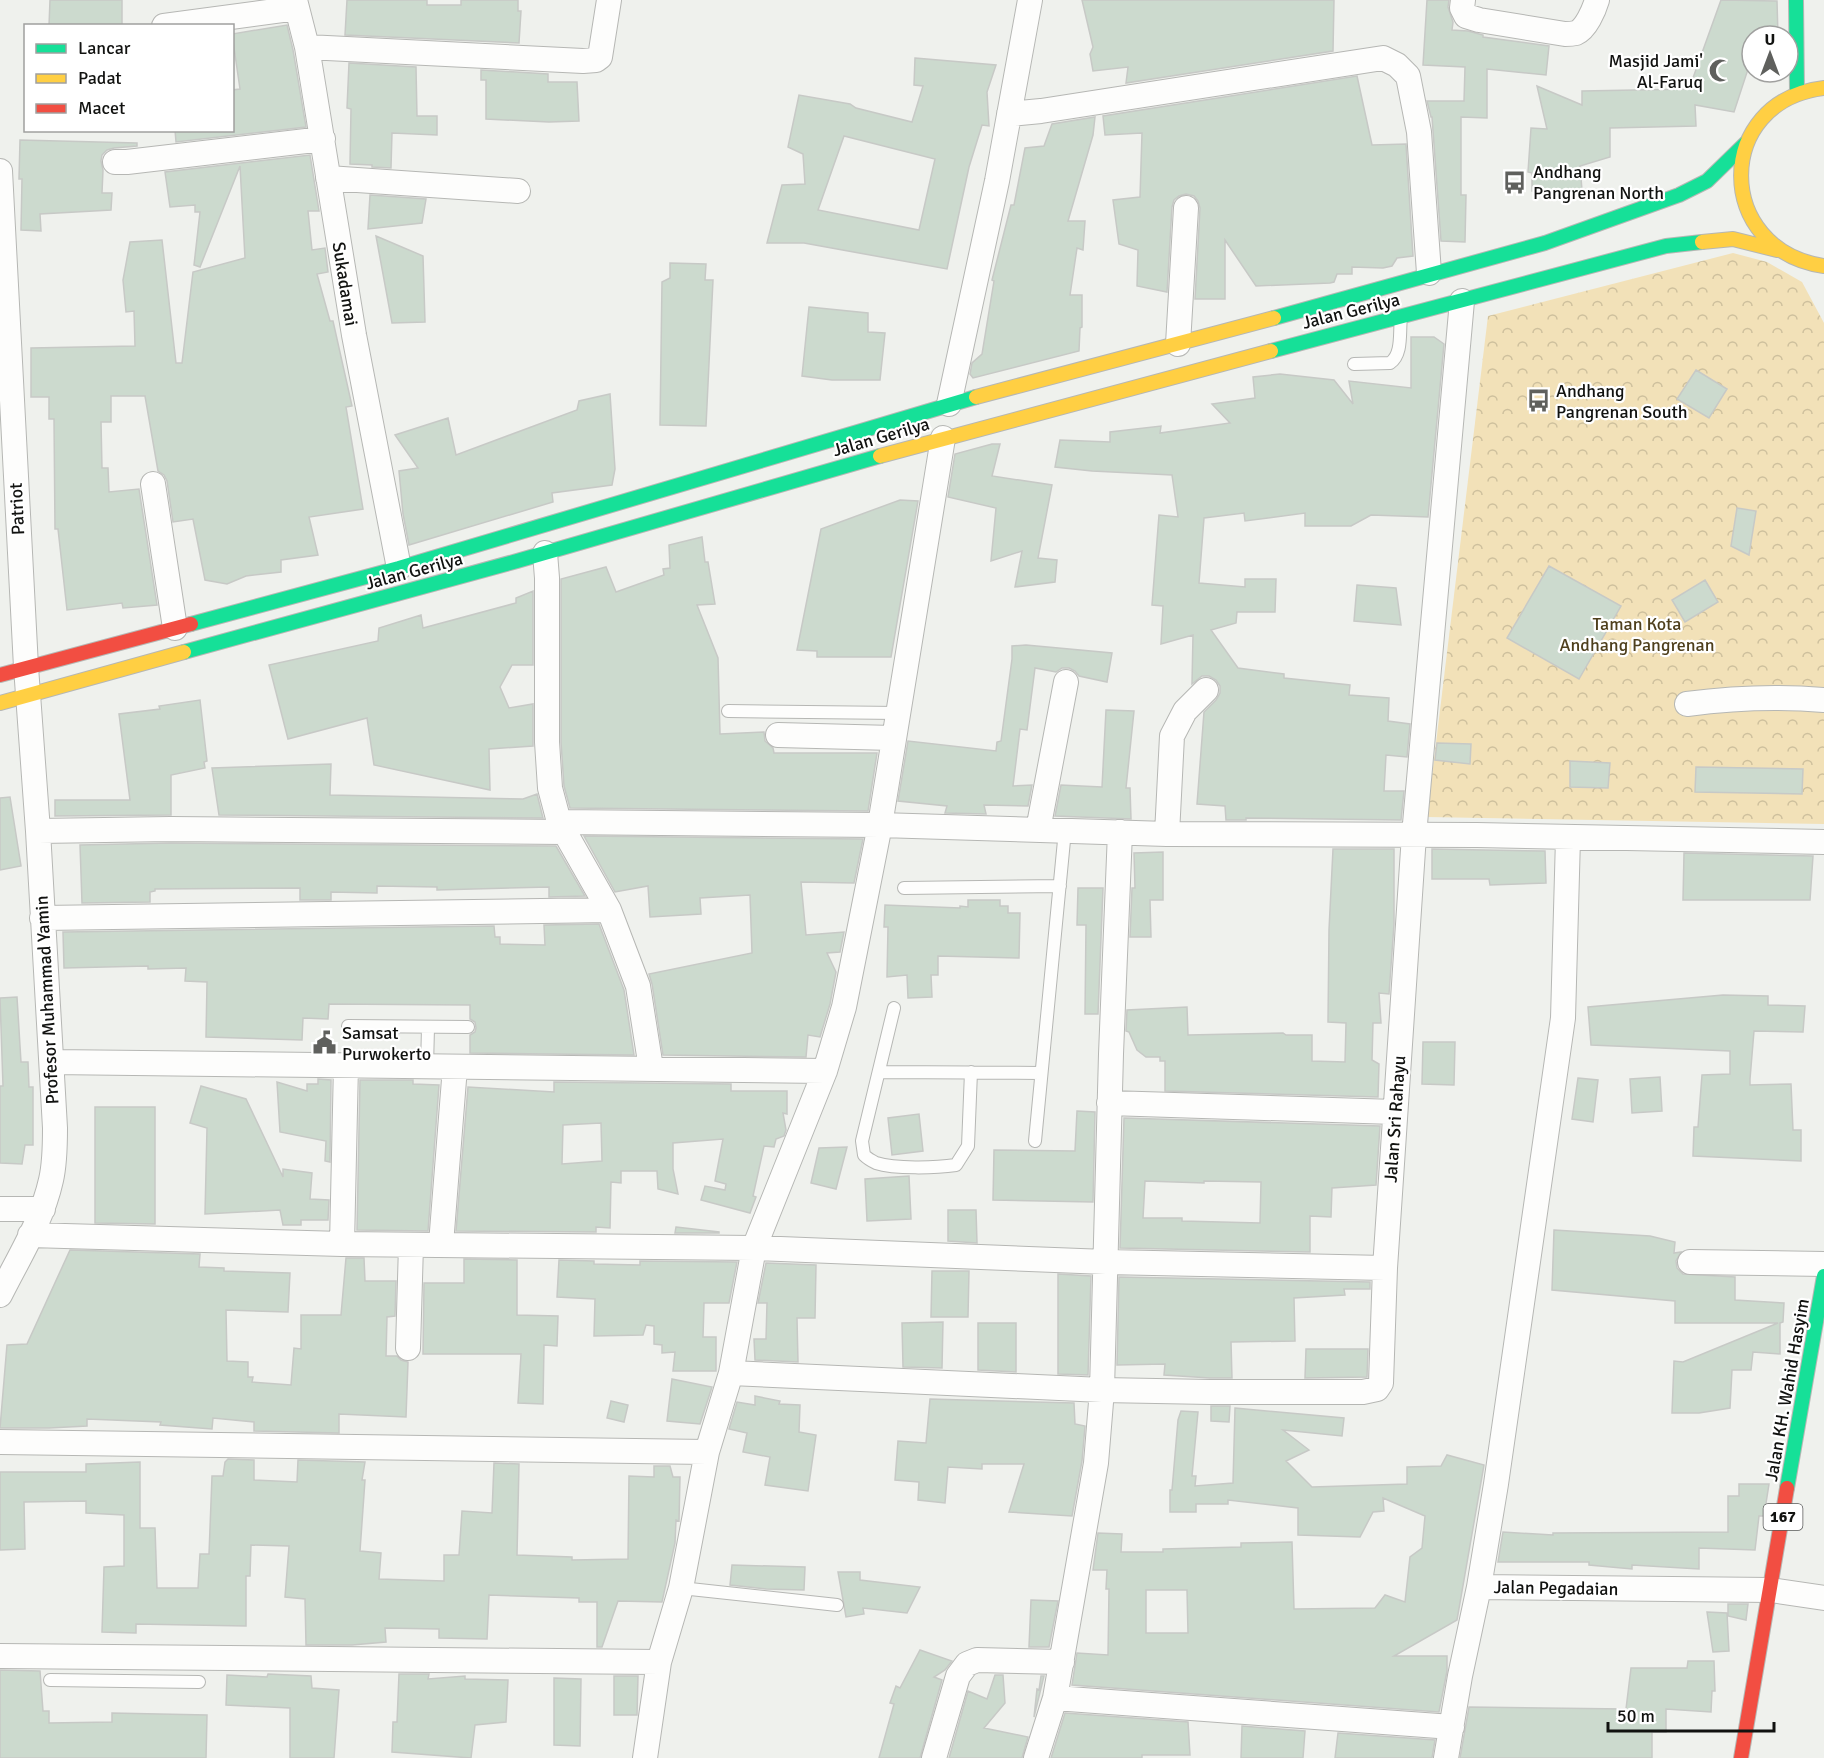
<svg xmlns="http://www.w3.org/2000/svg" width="1824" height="1758" font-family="Signika,sans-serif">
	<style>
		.park { fill: url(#park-crowns) }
		.building { fill: #ccdace; stroke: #c7c9c6; stroke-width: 1.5; fill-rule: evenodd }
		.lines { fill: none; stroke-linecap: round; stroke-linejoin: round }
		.lane-casing { stroke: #b6b7b4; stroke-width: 14 }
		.street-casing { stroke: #b6b7b4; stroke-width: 26 }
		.fast-casing { stroke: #b6b7b4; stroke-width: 16 }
		.slow-casing { stroke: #b6b7b4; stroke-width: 16 }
		.jam-casing { stroke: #b6b7b4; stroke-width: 16 }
		.lane { stroke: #fdfdfc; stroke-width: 12 }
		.street { stroke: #fdfdfc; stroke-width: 24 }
		.fast { stroke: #16e098; stroke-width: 14 }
		.slow { stroke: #ffcf43; stroke-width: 14 }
		.jam { stroke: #f24e42; stroke-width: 14 }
		.labels { text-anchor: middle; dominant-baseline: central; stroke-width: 4.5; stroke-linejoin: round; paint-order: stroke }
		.shield { fill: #fff; stroke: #585958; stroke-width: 1.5 }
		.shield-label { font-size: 16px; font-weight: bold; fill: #111210 }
		.poi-label { font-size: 18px; fill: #111210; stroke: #fff; text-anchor: start }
		.street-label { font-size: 18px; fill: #111210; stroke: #fff }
		.park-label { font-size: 18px; fill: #4e3f1c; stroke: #fff }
	</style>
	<defs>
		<pattern id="park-crowns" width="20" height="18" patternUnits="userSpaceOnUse" patternTransform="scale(1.5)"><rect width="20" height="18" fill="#f2e1b8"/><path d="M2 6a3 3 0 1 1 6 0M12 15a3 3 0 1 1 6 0" fill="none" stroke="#cec09d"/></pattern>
	</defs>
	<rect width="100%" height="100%" fill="#eff1ed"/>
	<!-- park -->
	<path class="park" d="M1733,253L1767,262L1802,282L1824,323V824L1427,817L1488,316Z"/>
	<!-- building -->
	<path class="building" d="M50,0H122V26H49Z
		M347,0H427V5H461V0H518V11H521L519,43L345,35Z
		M1082,0H1334L1333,51L1126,83L1128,67L1093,71L1090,54L1093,47Z
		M1427,0H1449L1448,7L1453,22L1452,30L1468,31L1483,35V37L1549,46L1546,75L1487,69V118L1461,117V195H1466L1465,242L1441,241L1432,117H1431L1427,101H1464L1465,67L1423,65Z
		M1721,0L1777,1L1778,36H1752V57L1734,112L1695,105L1696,126L1610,128V157L1580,166L1582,190L1532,191V173L1528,172L1531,128L1547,129L1537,86L1582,105V91L1689,89Z
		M287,25L293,50L306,127L176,142L175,130H232V90L240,89L232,34Z
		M915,58L996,65L987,92L989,126L982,125L969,167L947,269L804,243H767L782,185L805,184L803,154L788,147L799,95L850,104L856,108L912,122L923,86L914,85ZM844,136L935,159L919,230L818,210Z
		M349,63L416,67L417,116H437V135L392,133L391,168L372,167V165L350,164L351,109L347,108Z
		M481,70L548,74V82H577L579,121L549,122L486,119V80H481Z
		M1357,76L1372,145L1406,144L1413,256L1397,258L1392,266L1383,268L1352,267V274H1337L1334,282L1330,283L1256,286L1225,240V299H1195L1200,208L1198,201L1194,196L1186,194L1179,196L1174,200L1172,207L1167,292L1137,286L1138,250L1119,244L1113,200L1140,197L1142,133L1105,135L1103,116Z
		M1095,117L1093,135L1068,221H1085L1083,250L1077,248L1070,295H1082V327L1080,328L1079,351L973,378L970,374L972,363L982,354L994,281L992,280L1011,205H1014L1025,148L1044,146L1052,124Z
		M20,140L137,143V146L114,148L107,150L102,155L101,161L103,170L102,193H112L111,210L40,214L41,231L21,230L22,179H19Z
		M310,155L319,211H308L312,250L325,248L328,272L317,274L330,321H333L352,406L346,407L363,509L309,517L318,555L281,560V572L246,576L227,584L205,580L193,519L173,522L167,481L164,475L158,471L145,396H111V422H101L102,468H108L109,492L139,489L157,605L123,608L122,603L67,610L58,529H55L54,419H49V397H31V348L135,346L134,311L126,312L123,280L130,242L162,240L176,363H182L193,272L245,258L240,166L200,267L194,265L200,212H195V205L170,207L165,172Z
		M370,195L426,199L422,223L368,229Z
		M376,236L423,256L425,322L392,323Z
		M670,263L706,264L705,280H713L706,426L660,425L662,282L670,278Z
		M809,307L868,313V332L885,333L880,380H832L802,376Z
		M1411,337H1434L1444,344L1428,517L1371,515L1351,526H1305V513L1245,521L1244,513L1204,518L1199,583L1245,587V579H1276L1275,612H1237L1236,623L1211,630L1238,668L1284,674V678L1350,685L1349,695L1389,698L1388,721L1410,724L1407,757L1386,755L1384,791H1404L1401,820L1246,818V820H1226L1225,806L1197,804L1204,712L1216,700L1220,693V686L1216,680L1209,676H1202L1192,684L1193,635L1161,644L1163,606L1152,605L1159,515L1178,517L1172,475L1092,471L1055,467L1060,440L1110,442V432L1161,426L1160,433L1230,423L1212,404L1255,398L1253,377L1280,374L1334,380L1353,404L1349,381L1411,388Z
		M1696,370L1727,389L1709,418L1677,399Z
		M610,394L615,469L612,485L552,493L553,502L409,545L403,514L399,471L418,468L395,435L448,418L456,455L577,410L579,401Z
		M992,444H1000L992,476L1052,485L1038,558L1057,560L1055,582L1015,587L1022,551L991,561L996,508L948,497L955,454Z
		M900,500L918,501L891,657H817V651L797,650L821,529Z
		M1737,508L1756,511L1749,555L1731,546Z
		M702,537L705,562H708L715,604L697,605L718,658L720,734L764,732L765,741L773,748L774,753H877L868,811L570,808L564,786L561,742V579L606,567L616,592L664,575L663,569L670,568L669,545Z
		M1549,566L1621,606L1579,679L1507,638Z
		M1705,580L1718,602L1685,622L1672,600Z
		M1357,585L1396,588L1401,625L1354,621Z
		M533,591V665H512L500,687L509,708L533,704V746L489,749L490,790L374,765L367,718L288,739L269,665L378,641L379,628L421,615L423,628L516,603V598Z
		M1026,645L1112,653L1107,682L1079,676L1075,671L1069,668H1062L1056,672L1035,668L1027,730L1020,729L1013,786L1032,785L1028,806L984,805L986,814L945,813L947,806L898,801L908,741L996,751L997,742L1001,741L1012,659V646Z
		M200,700L207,761L204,762L205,768L171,775V815L55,816V800H130L119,714L160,709L159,706Z
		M1106,710L1134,711L1126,788H1130L1131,819L1055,816L1061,785L1102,787Z
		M1437,743L1471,744L1470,764L1435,760Z
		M1570,761L1610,763L1608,788L1570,787Z
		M331,764L330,795L523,799L537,794L543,818L219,815L212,768Z
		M1696,767L1803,769L1802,794L1695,792Z
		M10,797L21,866L0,870V798Z
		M584,836L863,839L854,883L801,882L806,935L844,932L840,952L827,953L836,972L830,1004L820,1037L808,1035L806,1057L663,1055L652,984L649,974L752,953L750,895L700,898L701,914L650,917L648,886L615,892Z
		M171,843L556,846L585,896L549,897V887L437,890V887L377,886V893L331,892V900H300V888L155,889V891L150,892V902L82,903L80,845Z
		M1333,849H1394V924L1389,994L1379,993L1381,1023H1373L1372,1060L1379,1064L1378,1097L1165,1091V1061H1160V1057H1146L1137,1050L1129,1032L1126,1031L1127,1010L1187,1007L1188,1035L1283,1033L1286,1035H1312V1061L1345,1062L1346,1023L1328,1022L1329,930Z
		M1432,849L1545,851L1546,883L1490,885L1489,879H1432Z
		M1163,852V900H1150L1151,937H1130L1132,888H1135L1134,853Z
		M1684,853L1813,856L1810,900H1683Z
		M1078,888H1103L1098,1014H1085L1086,925H1077Z
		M968,900H1000V906H1008V913H1020L1019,958L938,956V975H931L932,997L908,998L907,975L887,977L888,927H884L885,905L960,908V906L968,907Z
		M599,924L624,990L634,1055L470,1053V1035L475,1032L476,1028L475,1022L470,1019V1005L329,1004L328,1019L303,1018L302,1040L206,1037L207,982L185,981L186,968L148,969V966L64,968L63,932L494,926L495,937H500V944L545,945L544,925Z
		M1723,995L1768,996V1005L1805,1006L1803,1032L1754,1031L1750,1079V1085L1791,1084L1793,1130H1801V1161L1693,1156L1694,1127H1698L1702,1075L1730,1074V1051L1591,1045L1588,1007Z
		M17,997L21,1062H28L29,1087H33V1145H25L22,1164L0,1163V1086H3L0,998Z
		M1423,1042H1455L1454,1085L1422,1084Z
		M1660,1077L1662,1111L1632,1113L1630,1079Z
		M1578,1078L1598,1080L1593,1122L1572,1119Z
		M318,1079L331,1080L330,1162L325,1161L326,1141L280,1132L277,1082L307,1091V1084H318Z
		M360,1080H413V1084L439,1085L428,1231L357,1230Z
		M554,1082L731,1084V1091H787V1114L783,1113L786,1130L784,1136L776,1139L774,1147L764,1146L753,1196L756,1197L750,1213L701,1200L705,1186L725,1190L726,1184L715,1181L723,1139L673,1143V1169L678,1194L658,1189L657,1171H621V1183L611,1182L610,1228L596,1227V1232L456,1231L468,1087L554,1092ZM601,1123L602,1161L562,1164L563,1125Z
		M201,1086L246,1099L283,1177V1169L312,1173L310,1199L329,1200L328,1220H301V1225H283L280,1210L205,1214L207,1128L190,1123Z
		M95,1107H155V1224L95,1223Z
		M1077,1111L1095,1112L1093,1202L993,1200L994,1150L1075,1151Z
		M919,1114L923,1151L892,1155L888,1118Z
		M1124,1118L1380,1126L1376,1185L1332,1188L1331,1217L1310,1216V1252L1120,1248ZM1145,1181L1204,1183V1181L1261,1182L1260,1223L1182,1221V1218H1143Z
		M847,1147L836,1189L811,1183L819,1148Z
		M909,1176L911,1219L867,1221L865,1179Z
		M948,1210H976L977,1243L948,1241Z
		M676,1227L719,1232V1233H675Z
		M1554,1230L1650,1236L1675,1242L1674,1253L1681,1252L1676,1261L1677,1268L1683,1274L1735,1277V1300L1784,1303L1783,1322L1780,1323V1354L1753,1352L1751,1370H1732L1730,1408L1699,1413H1672L1674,1361L1683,1362L1778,1323H1675V1301L1552,1290Z
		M70,1250L200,1254L199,1267L224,1268V1271L290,1273L288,1312L226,1310L227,1361L248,1362V1377H253L252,1382L291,1385L294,1348L301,1349V1315H341L346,1258H364L365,1281H396L395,1316L387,1317L386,1356H397L401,1360L408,1362L406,1417L339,1414V1433L254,1431V1422L213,1418L212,1429L160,1425L161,1422L87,1419V1426L49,1428H0L7,1345L27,1344Z
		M464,1259L517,1260V1315L558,1316L557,1346L544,1345L543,1404L518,1403L521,1354H423L424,1283H464Z
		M559,1260L594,1261V1264L640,1265V1261L737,1262L729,1303H704L703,1337H716V1371H673L675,1352L662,1353V1345L654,1344V1326L646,1325L643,1335L594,1336L595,1299L557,1297Z
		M766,1263L816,1265L815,1318H797L798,1362L755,1360L754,1339H766L767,1303H758Z
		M932,1271H969L968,1317H931Z
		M1058,1274L1091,1276L1088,1375L1058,1374Z
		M1119,1277L1370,1282V1289H1344L1345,1295L1294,1298L1295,1341L1231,1342L1232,1378H1210L1164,1375L1165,1364L1117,1365Z
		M943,1322L942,1368L903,1367L902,1323Z
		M978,1323H1016V1372L978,1370Z
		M1306,1349H1368L1367,1377L1305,1378Z
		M672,1379L712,1387L700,1424L667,1421Z
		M755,1396L780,1401L779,1404L800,1405L799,1432L816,1435L808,1491L765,1485L770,1457L743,1452L747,1433L729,1429L737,1402L755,1405Z
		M930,1399L1074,1403L1075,1424L1085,1426L1082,1461L1072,1516L1009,1512L1024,1464H982V1469L948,1467L945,1503L918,1500L919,1482L895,1480L898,1441L926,1443Z
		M611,1401L628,1405L624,1422L607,1418Z
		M1211,1406H1230L1229,1422L1211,1421Z
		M1235,1408L1344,1418L1342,1436L1283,1430L1309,1450L1286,1461L1312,1487L1407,1484V1467L1441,1466L1447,1455L1484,1465L1457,1620L1394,1656H1447V1671L1439,1712L1072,1685L1077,1653L1108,1655L1109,1589H1106L1107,1570H1093L1098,1533L1122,1534L1121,1552H1163V1549L1241,1547V1543L1292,1542L1294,1609L1375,1608L1385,1595L1405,1602L1410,1557L1422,1548L1425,1516L1383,1498L1384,1511L1373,1512L1360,1537L1298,1535V1508L1228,1500V1504H1196V1512H1170V1490H1172L1178,1420L1181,1411L1198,1412L1192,1476H1196L1195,1486L1233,1483ZM1146,1590H1187L1188,1633H1146Z
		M228,1459L254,1460V1480L297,1482L298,1460L365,1462L362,1480H365L360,1551L381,1553L379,1579L444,1581V1555H459L462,1511L492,1513L494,1463L519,1464L517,1555L572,1557V1560L628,1559L629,1476L654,1477V1466H670L673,1477H680L679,1521L676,1520L675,1543L662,1602L618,1601L602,1647H597V1602H579V1598L489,1595L487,1639L439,1638V1629L385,1628L386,1642L352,1645H306L305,1599L285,1597L289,1546L251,1545L250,1576H246V1626L136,1624V1633L102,1632L104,1567L124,1566V1515L86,1513V1501L24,1502L25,1549L0,1550V1472H86V1464L140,1462V1528H155L157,1588H198L200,1554H209L212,1476H223L225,1462Z
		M1739,1484H1769L1764,1516H1759L1755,1550L1699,1548V1569L1632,1565V1569L1589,1565V1562H1498L1503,1532L1553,1535V1533L1728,1532V1496H1739Z
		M732,1565L805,1567L804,1590L766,1589L730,1585Z
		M838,1572H860V1580L920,1587L907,1613L863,1608L864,1614L846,1617Z
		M1031,1600L1058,1601L1049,1647H1029Z
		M1728,1604H1748L1746,1620L1728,1616Z
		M1707,1612L1727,1613L1729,1651L1713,1652Z
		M920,1650L952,1661L945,1670L934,1677L942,1680L920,1758H879L894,1704L890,1703L896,1686L900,1688Z
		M1688,1661H1714L1715,1691H1712L1711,1712L1666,1709V1732H1652V1758H1460L1469,1707L1626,1709L1631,1668H1687Z
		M0,1670L40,1671L43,1711H49V1723L112,1722V1713L207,1715L206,1758H0Z
		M268,1674L311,1676L312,1688L339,1690L334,1758H290V1708L226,1705L227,1675L267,1677Z
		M399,1674H429L428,1679L465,1676V1679L508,1680L506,1722L475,1725L471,1758L392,1752L393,1722H397Z
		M995,1675H1003L1005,1703L984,1728L1028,1737L1022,1758H949L968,1691L987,1699Z
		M614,1676H638L637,1715H614Z
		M1041,1676H1044L1034,1717L1037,1689L1039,1690Z
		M554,1678L581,1679L580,1746L554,1745Z
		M1065,1713L1188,1722L1190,1755H1142V1758H1051Z
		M1242,1726L1305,1731L1303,1758H1241Z
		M1338,1733L1435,1740L1432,1758H1335Z"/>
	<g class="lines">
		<defs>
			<path id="lane" d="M1354,364L1390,363C1403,354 1399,332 1401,318
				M728,711L898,713
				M904,888L1060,886
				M894,1008L862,1141L864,1155C867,1158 872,1161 876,1163C895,1169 935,1168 956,1165L968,1146L971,1072
				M348,1026L468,1027
				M427,1066L428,1028
				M879,1072L1041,1073
				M1035,1141L1065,830
				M681,1588L837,1605
				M50,1680L199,1682"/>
			<path id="street" d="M295,0L307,47L354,335L399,568
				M1463,0L1462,8L1466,16L1479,20L1565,34C1569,34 1572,34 1576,33C1586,29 1594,10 1597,0
				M164,26L297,8
				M307,47L583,61L596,60L600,57L609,0
				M1009,114L1041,111L1383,58L1397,65L1408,76L1419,132L1429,273
				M115,162H127L323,139
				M0,171L26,667L38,831L55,1128C55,1145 55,1163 51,1180C42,1221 19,1257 0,1295
				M328,178L518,191
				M1178,344L1186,208
				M949,404L997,181L1030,0
				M153,484L175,628
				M545,553L547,578V742L550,788L559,822
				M1687,704C1732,698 1778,696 1824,700
				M778,735L893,738
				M1038,830L1066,682
				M38,831L171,829L565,832
				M1167,834L1172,736L1185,711L1206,690
				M42,918L609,910
				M52,1062L825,1071
				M651,1068L638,986L609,910L559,822L880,825L1167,834L1477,835L1824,842
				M1109,1103L1395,1112
				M0,1209H43
				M30,1235L342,1244L754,1248L1106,1262L1385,1268
				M342,1244L346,1065
				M441,1244L455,1067
				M1690,1262L1824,1264
				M408,1348L411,1245
				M731,1373L1102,1390L1210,1392H1363L1377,1389L1381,1383L1385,1268L1414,835L1462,301
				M0,1442L707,1452
				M1479,1587L1496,1484L1563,1018L1568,838
				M0,1656L659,1662
				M1055,1698L1452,1727
				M645,1758L659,1662L681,1588L707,1452L731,1373L754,1248L825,1071L844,1007L880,825L943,438
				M934,1758L958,1676L967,1664L977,1660L1062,1662
				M1036,1758L1055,1698L1096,1463L1102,1390L1111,1054L1120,832
				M1446,1758L1460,1676L1479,1587L1771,1590L1824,1598"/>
			<path id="fast" d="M1796,0L1797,93
				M1274,318L1545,243L1679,195L1707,181L1746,143
				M1271,351L1666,246L1702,242
				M191,624L399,568L976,397
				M184,652L517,561L880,456
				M1787,1488L1824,1276"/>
			<path id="slow" d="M1824,88C1713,101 1714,250 1824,266
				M1702,242L1733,239L1777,250
				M976,397L1274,318
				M880,456L1271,351
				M0,703L184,652"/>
			<path id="jam" d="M0,675L191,624
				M1741,1758L1787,1488"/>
		</defs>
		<!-- lane casing -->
		<use href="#lane" class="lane-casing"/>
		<!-- street casing -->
		<use href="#street" class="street-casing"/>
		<!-- fast casing -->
		<use href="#fast" class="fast-casing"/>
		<!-- slow casing -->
		<use href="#slow" class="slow-casing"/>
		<!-- jam casing -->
		<use href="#jam" class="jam-casing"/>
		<!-- lane -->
		<use href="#lane" class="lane"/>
		<!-- street -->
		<use href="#street" class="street"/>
		<!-- fast -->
		<use href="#fast" class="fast"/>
		<!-- slow -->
		<use href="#slow" class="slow"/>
		<!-- jam -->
		<use href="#jam" class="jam"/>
	</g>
	<!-- icons -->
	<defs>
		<symbol id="mosque-bare" viewBox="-9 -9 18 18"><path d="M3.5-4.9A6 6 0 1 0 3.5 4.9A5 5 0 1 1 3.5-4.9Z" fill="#5f605d" stroke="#fff" stroke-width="2.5" paint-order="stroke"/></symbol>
		<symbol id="bus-bare" viewBox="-9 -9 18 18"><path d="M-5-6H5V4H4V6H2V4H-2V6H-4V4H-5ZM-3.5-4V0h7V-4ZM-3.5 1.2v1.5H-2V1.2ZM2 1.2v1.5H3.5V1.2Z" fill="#5f605d" stroke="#fff" stroke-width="2.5" paint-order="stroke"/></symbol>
		<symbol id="civic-bare" viewBox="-9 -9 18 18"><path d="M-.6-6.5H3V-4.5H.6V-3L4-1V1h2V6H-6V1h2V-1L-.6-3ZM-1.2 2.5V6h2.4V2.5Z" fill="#5f605d" stroke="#fff" stroke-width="2.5" paint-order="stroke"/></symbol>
	</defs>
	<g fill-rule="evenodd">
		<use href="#mosque-bare" x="1704" y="54" width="33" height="33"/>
		<use href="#bus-bare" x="1498" y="166" width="33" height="33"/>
		<use href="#bus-bare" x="1522" y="384" width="33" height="33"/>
		<use href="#civic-bare" x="308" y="1026" width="33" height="33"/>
	</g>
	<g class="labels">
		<!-- shield labels -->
		<rect class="shield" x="1763.5" y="1504" width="39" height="26" rx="4.5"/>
		<g class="shield-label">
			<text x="1783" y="1517">167</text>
		</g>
		<!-- poi labels -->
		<g class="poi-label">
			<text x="1703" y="61" text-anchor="end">Masjid Jami'<tspan x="1703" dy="21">Al-Faruq</tspan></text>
			<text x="1533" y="172">Andhang<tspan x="1533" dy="21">Pangrenan North</tspan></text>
			<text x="1556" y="391">Andhang<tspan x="1556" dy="21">Pangrenan South</tspan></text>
			<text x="342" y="1033">Samsat<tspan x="342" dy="21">Purwokerto</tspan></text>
		</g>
		<!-- street labels -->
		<g class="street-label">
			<text transform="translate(345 284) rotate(81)">Sukadamai</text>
			<text transform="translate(1351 311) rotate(-14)">Jalan Gerilya</text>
			<text transform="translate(881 437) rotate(-16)">Jalan Gerilya</text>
			<text transform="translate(17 509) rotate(-93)">Patriot</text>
			<text transform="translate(414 571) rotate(-15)">Jalan Gerilya</text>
			<text transform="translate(47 1000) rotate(-93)">Profesor Muhammad Yamin</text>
			<text transform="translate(1395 1119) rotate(-86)">Jalan Sri Rahayu</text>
			<text transform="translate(1787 1390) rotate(-80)">Jalan KH. Wahid Hasyim</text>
			<text transform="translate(1556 1588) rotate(1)">Jalan Pegadaian</text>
		</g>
		<!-- park labels -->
		<g class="park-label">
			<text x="1637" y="624">Taman Kota<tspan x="1637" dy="21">Andhang Pangrenan</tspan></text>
		</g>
	</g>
	<!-- legend -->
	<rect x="24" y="24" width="210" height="108" fill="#ffffff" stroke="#a0a09f" stroke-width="1.5"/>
	<rect x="36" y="44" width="30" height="9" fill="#16e098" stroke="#a0a09f" stroke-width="1.5"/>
	<text x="78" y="54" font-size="18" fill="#111210">Lancar</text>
	<rect x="36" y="74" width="30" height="9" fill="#ffcf43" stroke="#a0a09f" stroke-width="1.5"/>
	<text x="78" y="84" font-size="18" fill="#111210">Padat</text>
	<rect x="36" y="104" width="30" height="9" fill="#f24e42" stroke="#a0a09f" stroke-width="1.5"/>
	<text x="78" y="114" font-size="18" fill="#111210">Macet</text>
	<!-- north arrow -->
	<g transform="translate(1770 54)"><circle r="28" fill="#ffffff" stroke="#a0a09f" stroke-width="1.5"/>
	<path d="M0-4.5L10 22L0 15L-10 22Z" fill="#5f605d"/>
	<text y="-9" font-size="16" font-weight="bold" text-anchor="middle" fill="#111210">U</text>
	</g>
	<!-- scale -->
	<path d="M1608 1722v9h166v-9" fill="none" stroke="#111210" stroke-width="3"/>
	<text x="1617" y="1722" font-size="18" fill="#111210" stroke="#ffffff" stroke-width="4.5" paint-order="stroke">50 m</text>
</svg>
